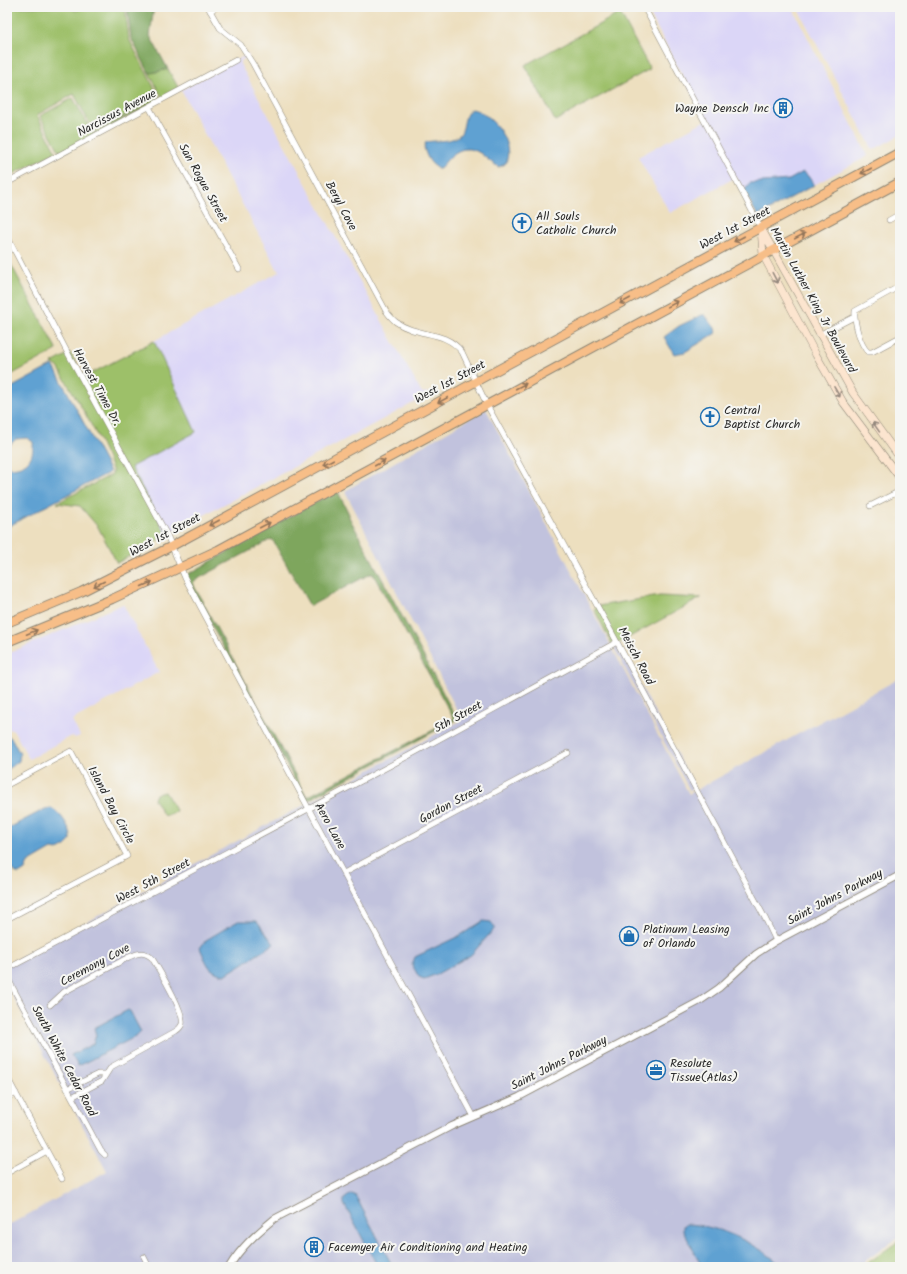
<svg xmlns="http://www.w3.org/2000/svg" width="907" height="1274" font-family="Kalam,sans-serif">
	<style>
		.built { fill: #dbd6f7 }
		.industrial { fill: #c1c2dd }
		.green { fill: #9dc069; stroke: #64764a }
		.forest { fill: #7ea65d; stroke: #546844; fill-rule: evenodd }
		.water { fill: #5ea1d2; stroke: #44667e }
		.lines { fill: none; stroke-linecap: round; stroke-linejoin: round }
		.minor-casing { stroke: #8c8575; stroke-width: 6 }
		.tertiary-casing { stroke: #8c8575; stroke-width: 8 }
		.secondary-casing { stroke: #8c8575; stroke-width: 8 }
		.primary-casing { stroke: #8c8575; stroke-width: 10 }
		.minor { stroke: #fff; stroke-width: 5 }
		.tertiary { stroke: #fff; stroke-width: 6 }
		.secondary { stroke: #fce5cf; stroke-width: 7 }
		.primary { stroke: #f7be88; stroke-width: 8 }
		.oneway { stroke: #91745a }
		.oneway2 { stroke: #94887d }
		.labels { text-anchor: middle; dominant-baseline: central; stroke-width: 4; stroke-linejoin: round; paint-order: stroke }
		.poi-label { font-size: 12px; fill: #2b2b2b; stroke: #f6f6f2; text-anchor: start }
		.street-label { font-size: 12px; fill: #2b2b2b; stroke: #f6f6f2 }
	</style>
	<rect width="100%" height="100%" fill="#f6f6f2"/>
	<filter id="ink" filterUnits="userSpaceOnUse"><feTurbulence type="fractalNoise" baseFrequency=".025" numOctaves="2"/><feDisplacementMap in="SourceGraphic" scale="8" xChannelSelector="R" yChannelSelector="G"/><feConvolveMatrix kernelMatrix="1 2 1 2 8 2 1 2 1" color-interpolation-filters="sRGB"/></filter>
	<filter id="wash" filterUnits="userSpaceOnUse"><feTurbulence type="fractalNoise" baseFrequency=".012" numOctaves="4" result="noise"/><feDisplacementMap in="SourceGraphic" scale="16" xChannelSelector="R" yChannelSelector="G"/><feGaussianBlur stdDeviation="0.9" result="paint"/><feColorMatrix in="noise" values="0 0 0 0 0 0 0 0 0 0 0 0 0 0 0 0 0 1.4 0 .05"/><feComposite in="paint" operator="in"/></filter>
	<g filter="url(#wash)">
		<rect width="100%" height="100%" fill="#eddfbf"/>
		<!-- built -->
		<path class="built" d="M646,7H792L868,156L814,185L808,176H796L789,180L778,181L744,191L736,177L670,213L638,157L706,120Z
			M797,7H900V135L873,150Z
			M248,54L249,56L240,61V64L421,392L423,393L427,392L428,395L167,535L131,467L196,432L154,341L279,272L181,90Z
			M123,604L159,672L72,720L80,736L75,738L71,736L29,759L14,731L7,728V654Z"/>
		<!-- industrial -->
		<path class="industrial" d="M486,409L689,794L900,678V1236L857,1267H7V1226L107,1171L7,985V965L462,720L345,491Z
			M618,643L695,788L690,791L613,646Z"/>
		<!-- green -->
		<path class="green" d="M7,7H72L75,11L83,7H125L129,39L159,97L94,132L74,94L37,115L56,152L7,177Z
			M620,13L650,69L555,121L525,65Z
			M168,69L179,89L61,154L40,116L73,98L93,134L162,97L148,71L151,73Z
			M7,257L57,350L7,377Z
			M154,341L196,432L131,467L167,535L117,563L98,527L80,506L57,503L111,475L113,472C100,435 77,401 58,367L52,363L70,353L84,377Z
			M660,596L701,598L613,646L594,609L598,606Z
			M165,792L176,810L175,812L164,816L154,799L156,794Z
			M900,1240V1267H862Z"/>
		<!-- forest -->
		<path class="forest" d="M127,7H154L150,36L168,69L151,73L148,71L131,38Z
			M337,490L349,514V517L457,719L306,801L185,576ZM272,539L310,606L370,574H373L454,719L307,797L193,584L194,581Z"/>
		<!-- water -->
		<path class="water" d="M472,109C492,113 516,145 505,164L499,167C491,163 487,158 480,153C462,142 450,155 440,169C430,165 426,156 424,147L426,142C436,140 445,142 455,138C468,133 460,115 472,109Z
			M803,172L808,176L814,185L758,216L744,191L750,183L789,180Z
			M702,315H705L715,328L716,333L685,352L674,354L664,337L679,326Z
			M53,365L110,472L7,527V465L10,468C27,467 34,459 33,442L27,438L16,439L7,448V390Z
			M7,735L12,739L20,754L19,761L7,770Z
			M51,808C61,813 72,829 71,840C65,846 61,852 52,849L28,863L25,870L19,874C2,869 7,843 7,829L45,809Z
			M238,921H257L274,944L225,975C208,972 207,963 200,948L206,940Z
			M483,921L491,922L495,928L471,955L437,974L424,979L419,977L412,965L415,957L461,935Z
			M128,1010L130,1011L141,1032L137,1036L78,1066L71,1055L93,1044L96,1035L94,1028Z
			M351,1194L355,1195L393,1267H378L344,1204V1199Z
			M687,1224C721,1226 758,1244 783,1267H702L683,1230V1226Z"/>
	</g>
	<g filter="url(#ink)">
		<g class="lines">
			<defs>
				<path id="minor" d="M208,7L220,28L241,45L253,64L386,311C389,315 392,319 396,322C418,338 444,329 462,352L487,405L617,642L766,920L776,941
					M644,7L761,228
					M210,11L217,7
					M149,107L239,269
					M7,183L236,60
					M889,220L898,215
					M7,236L65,348L167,535L185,578L473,1115
					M900,286L855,311C854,322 860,345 868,352H872L900,337
					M819,335L854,317
					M870,506L900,491
					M7,785L71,751L127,856L7,919
					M344,873L568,753
					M7,969L410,755L617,642
					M7,977L101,1151L105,1155
					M50,1005L64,992L129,957C139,953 143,951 152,958C159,970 185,1012 182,1024C181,1027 179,1029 176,1031L111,1067L102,1081L72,1097
					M7,1077L62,1179
					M67,1089L98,1074H105
					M7,1098L16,1093
					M7,1173L47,1151
					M144,1257L149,1267"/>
				<path id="tertiary" d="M229,1267C241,1247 256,1234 274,1219L452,1126L519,1097L700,1001L719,988L756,954L776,941L900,875"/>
				<path id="secondary" d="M761,228L763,255L816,355L843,402L900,478
					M762,230L853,393L900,458"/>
				<path id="primary" d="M7,623L81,592L172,546L900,152
					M7,642L112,599L218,550L900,182"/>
			</defs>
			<!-- minor casing -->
			<use href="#minor" class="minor-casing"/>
			<!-- tertiary casing -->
			<use href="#tertiary" class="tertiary-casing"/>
			<!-- secondary casing -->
			<use href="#secondary" class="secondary-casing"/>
			<!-- primary casing -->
			<use href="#primary" class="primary-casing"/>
			<!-- minor -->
			<use href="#minor" class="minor"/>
			<!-- tertiary -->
			<use href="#tertiary" class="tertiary"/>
			<!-- secondary -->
			<use href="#secondary" class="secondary"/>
			<!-- primary -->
			<use href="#primary" class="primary"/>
		</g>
		<!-- one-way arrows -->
		<defs><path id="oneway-shaft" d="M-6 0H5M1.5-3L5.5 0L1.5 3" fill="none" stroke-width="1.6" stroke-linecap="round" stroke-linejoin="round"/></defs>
		<g class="oneway">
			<use href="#oneway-shaft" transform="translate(866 171) rotate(152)"/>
			<use href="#oneway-shaft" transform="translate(800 236) rotate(-28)"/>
			<use href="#oneway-shaft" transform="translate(739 239) rotate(152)"/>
			<use href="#oneway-shaft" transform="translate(625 301) rotate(152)"/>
			<use href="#oneway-shaft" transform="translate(673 304) rotate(-29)"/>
			<use href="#oneway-shaft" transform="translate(521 386) rotate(-28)"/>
			<use href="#oneway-shaft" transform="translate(443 400) rotate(152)"/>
			<use href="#oneway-shaft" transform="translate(328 462) rotate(152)"/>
			<use href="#oneway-shaft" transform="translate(380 463) rotate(-28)"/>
			<use href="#oneway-shaft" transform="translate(214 523) rotate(152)"/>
			<use href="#oneway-shaft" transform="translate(265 525) rotate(-28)"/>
			<use href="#oneway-shaft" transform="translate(99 584) rotate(153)"/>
			<use href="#oneway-shaft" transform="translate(147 584) rotate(-24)"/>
			<use href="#oneway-shaft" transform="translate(32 632) rotate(-22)"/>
		</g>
		<g class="oneway2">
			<use href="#oneway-shaft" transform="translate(775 278) rotate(62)"/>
			<use href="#oneway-shaft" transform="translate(837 392) rotate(60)"/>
			<use href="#oneway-shaft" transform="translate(876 427) rotate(-125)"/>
		</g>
	</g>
	<!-- icons -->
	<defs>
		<symbol id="building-ring" viewBox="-11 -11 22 22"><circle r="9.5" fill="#f6f6f2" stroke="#1f6fb2" stroke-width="1.5"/><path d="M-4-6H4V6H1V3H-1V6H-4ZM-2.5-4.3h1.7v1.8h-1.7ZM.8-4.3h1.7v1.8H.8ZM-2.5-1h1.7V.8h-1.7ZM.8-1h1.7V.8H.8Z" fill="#1f6fb2"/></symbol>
		<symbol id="church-ring" viewBox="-11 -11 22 22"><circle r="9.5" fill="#f6f6f2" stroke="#1f6fb2" stroke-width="1.5"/><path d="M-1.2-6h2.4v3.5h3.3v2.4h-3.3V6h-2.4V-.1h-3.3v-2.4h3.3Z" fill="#1f6fb2"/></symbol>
		<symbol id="shop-ring" viewBox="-11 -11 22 22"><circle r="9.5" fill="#f6f6f2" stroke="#1f6fb2" stroke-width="1.5"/><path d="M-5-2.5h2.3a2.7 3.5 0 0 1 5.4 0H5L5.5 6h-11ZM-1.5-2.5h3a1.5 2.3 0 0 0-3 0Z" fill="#1f6fb2"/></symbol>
		<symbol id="office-ring" viewBox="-11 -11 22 22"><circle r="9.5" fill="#f6f6f2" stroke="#1f6fb2" stroke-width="1.5"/><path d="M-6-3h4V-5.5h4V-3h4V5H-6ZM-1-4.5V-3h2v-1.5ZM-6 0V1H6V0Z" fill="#1f6fb2"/></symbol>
	</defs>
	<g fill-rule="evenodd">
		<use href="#building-ring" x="772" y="97" width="22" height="22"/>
		<use href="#church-ring" x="511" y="212" width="22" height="22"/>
		<use href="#church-ring" x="699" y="406" width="22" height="22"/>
		<use href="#shop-ring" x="618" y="925" width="22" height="22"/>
		<use href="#office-ring" x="645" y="1059" width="22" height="22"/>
		<use href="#building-ring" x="303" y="1236" width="22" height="22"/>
	</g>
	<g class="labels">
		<!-- poi labels -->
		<g class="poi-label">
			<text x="769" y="108" text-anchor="end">Wayne Densch Inc</text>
			<text x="536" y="216">All Souls<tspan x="536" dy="14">Catholic Church</tspan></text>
			<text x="724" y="410">Central<tspan x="724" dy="14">Baptist Church</tspan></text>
			<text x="643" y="929">Platinum Leasing<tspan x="643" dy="14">of Orlando</tspan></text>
			<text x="670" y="1063">Resolute<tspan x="670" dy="14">Tissue(Atlas)</tspan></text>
			<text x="328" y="1247">Facemyer Air Conditioning and Heating</text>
		</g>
		<!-- street labels -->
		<g class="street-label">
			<text transform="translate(117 113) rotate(-28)">Narcissus Avenue</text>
			<text transform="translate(203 183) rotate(61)">San Rogue Street</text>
			<text transform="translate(341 206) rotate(62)">Beryl Cove</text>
			<text transform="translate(735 228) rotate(-28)">West 1st Street</text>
			<text transform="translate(813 300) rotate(61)">Martin Luther King Jr Boulevard</text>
			<text transform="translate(450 382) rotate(-28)">West 1st Street</text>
			<text transform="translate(97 387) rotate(61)">Harvest Time Dr.</text>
			<text transform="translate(165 535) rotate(-28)">West 1st Street</text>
			<text transform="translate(636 656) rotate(62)">Meisch Road</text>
			<text transform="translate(458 717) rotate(-29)">5th Street</text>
			<text transform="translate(451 804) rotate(-28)">Gordon Street</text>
			<text transform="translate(111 805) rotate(62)">Island Bay Circle</text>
			<text transform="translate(330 826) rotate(61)">Aero Lane</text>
			<text transform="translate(153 881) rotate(-28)">West 5th Street</text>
			<text transform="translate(835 897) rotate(-28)">Saint Johns Parkway</text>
			<text transform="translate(95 965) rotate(-28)">Ceremony Cove</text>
			<text transform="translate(64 1061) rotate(62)">South White Cedar Road</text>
			<text transform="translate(559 1063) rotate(-27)">Saint Johns Parkway</text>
		</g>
	</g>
	<!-- margin -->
	<rect width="907" height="1274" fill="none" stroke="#f6f6f2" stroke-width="24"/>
</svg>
